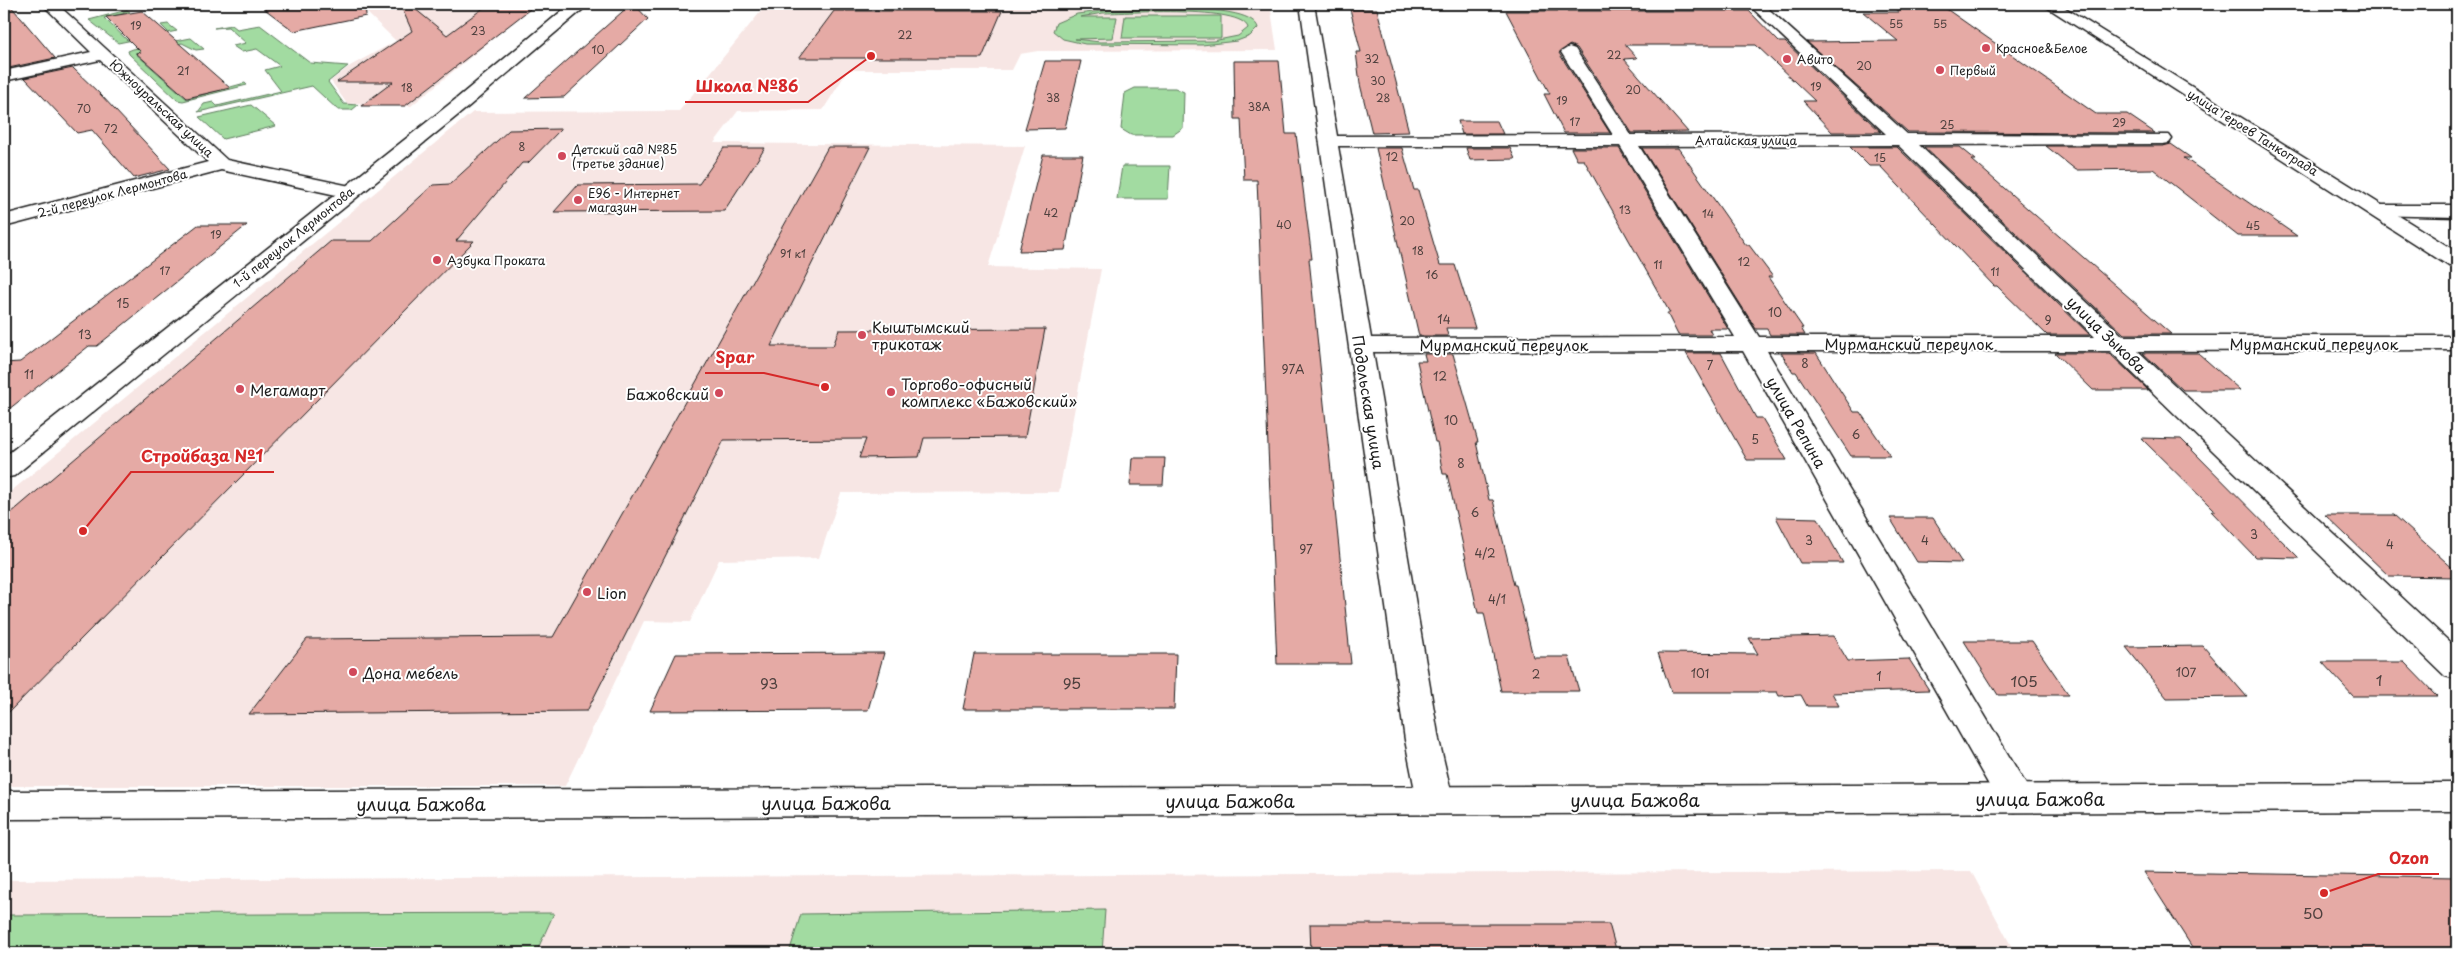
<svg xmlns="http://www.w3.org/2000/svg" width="2461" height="957" font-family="'Playpen Sans',sans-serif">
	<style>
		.built { fill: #f7e6e4 }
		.green { fill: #a2dba1; stroke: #5f7c5e; fill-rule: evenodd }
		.building { fill: #e5aaa5; stroke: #1c1c1c }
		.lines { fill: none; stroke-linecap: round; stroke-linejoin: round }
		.street-casing { stroke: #1c1c1c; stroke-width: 3 }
		.secondary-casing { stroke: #1c1c1c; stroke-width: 3 }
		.street { fill: #fff; fill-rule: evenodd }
		.secondary { fill: #fff; fill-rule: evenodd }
		.poi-dot { fill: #d1495b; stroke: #fff; stroke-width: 2 }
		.labels { text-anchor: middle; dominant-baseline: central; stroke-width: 4; stroke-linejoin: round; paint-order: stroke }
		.far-number-label { font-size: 11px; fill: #4e403e }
		.far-poi-label { font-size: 12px; fill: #1c1c1c; stroke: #fff; text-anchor: start }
		.far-street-label { font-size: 12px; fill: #1c1c1c; stroke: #fff }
		.number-label { font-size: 12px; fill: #4e403e }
		.poi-label { font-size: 15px; fill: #1c1c1c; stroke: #fff; text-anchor: start }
		.street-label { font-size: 15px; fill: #1c1c1c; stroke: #fff }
		.near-number-label { font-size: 15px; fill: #4e403e }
		.near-street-label { font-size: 18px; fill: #1c1c1c; stroke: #fff }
		.leader { fill: none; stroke: #d62828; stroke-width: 2 }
		.callout-dot { fill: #d62828; stroke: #fff; stroke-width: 2 }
		.callout-label { font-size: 16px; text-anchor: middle; font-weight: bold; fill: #d62828; stroke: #fff; stroke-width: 4; stroke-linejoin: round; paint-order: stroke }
	</style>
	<rect width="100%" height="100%" fill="#fff"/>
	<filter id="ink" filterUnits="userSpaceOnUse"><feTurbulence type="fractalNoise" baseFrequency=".02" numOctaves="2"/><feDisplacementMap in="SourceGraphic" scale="10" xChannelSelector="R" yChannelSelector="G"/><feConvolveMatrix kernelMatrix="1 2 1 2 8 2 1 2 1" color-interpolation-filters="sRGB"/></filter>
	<g filter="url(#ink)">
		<!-- built -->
		<path class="built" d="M379,4H535L411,106H359L361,103L347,104L331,81L350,66L396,41L361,7Z
			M767,4H1270L1277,50L1038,51L1020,54L1012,70H848L823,110L738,111L714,143L1025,146L988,267L1101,269L1059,492L841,493L819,558L719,560L690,622L644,621L565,786H4V497L473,112L679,111Z
			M1971,871L2015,953H4V880Z"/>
		<!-- green -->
		<path class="green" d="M127,10L130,12L104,18L127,40L168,32L161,25L168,24L177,31L118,43L89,20Z
			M1110,10C1134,10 1252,1 1258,28L1250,36L1237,41L1202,45L1085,44L1063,39L1053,31L1056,23L1077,14ZM1103,13C1126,13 1242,5 1248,28L1238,36L1213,41L1100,42L1075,39L1113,38L1117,17H1080Z
			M1125,16H1221V38H1122Z
			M232,25L237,29L260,25L310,63L348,66L328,82L344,104L358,105L352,110H338L312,86L198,112L204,104L213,102L217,106L281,91L265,70L280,66L257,49L242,52L233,46L246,43L228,27L214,28Z
			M191,38L204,49L196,50L182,43L135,53L187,99L245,83L247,85L183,101L177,100L129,54L128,51L133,49Z
			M1135,88H1175L1184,92L1183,128L1173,135H1131L1121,129L1125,93Z
			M251,105L276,126L223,139L199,117Z
			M1122,166H1170L1168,199H1117Z
			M1105,910L1102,953H789L801,914Z
			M554,913L536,953H4V921L9,915Z"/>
		<!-- building -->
		<path class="building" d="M4,4H9L55,58L4,69Z
			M258,4H365L366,16L294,31Z
			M400,4H409L447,35L486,6H534L405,106H361L393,82H337L412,31Z
			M631,4H634L648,19L564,97L525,98Z
			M1894,8H1945L2096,114H2127L2155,133L1908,132L1807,42L1898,41L1863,12H1899Z
			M1350,9H1377L1409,132L1372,133L1360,84L1356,52H1361Z
			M142,11L230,88L187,98L136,53L141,52L106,17Z
			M834,11H1002L982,58H799Z
			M1506,11H1749L1779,42H1785L1881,132H1832L1803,101H1815L1756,45H1625L1637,58L1624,59L1688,132L1632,133L1577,48L1570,45L1559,53L1610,133H1564L1544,94H1550Z
			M1045,61H1081L1065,128L1025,129Z
			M1234,61H1279L1286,134H1296L1312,259H1309L1351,664H1277L1257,180H1244L1241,119H1235Z
			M73,68L101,95L170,169L134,178L92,130L77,133L25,78Z
			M1458,121H1497L1503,134H1462Z
			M561,129L528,163H522L456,241H474L4,717V519L331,241H372L433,185L450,184L509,130Z
			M2171,144L2191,158H2184L2297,236H2238L2153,169L2076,170L2046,146H2163Z
			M828,147H870L771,346H833L839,330L1045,329L1025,437L924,438L919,457L859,458L866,439L724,440L587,711L249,714L307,639L553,637Z
			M1850,147H1897L2090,335H2047L1997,286H1994L1880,166H1869Z
			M1924,147H1960L1976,160H1972L2171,334H2124Z
			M724,148H765L724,211L554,212L578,185L699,184Z
			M1376,148H1402L1414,190H1418L1440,265H1455L1475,328H1446L1448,336H1419Z
			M1466,148H1510L1515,159L1470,160Z
			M1571,148H1619L1728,329H1709L1712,335H1678L1667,313H1670L1584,160H1577Z
			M1642,148H1678L1746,245H1749L1773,277H1768L1803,328H1801L1805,335H1770L1767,329H1756Z
			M1043,155H1083L1065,250L1019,251Z
			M198,225H247L97,346H89L4,413V363L20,362Z
			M1686,353H1721L1756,418H1762L1787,460H1747Z
			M1781,353H1816L1854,412H1860L1890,456H1851L1796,372H1793Z
			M2055,353H2109L2148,390H2093Z
			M2143,353H2198L2240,390H2183Z
			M1424,354H1453L1478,442H1476L1489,500H1493L1514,585H1516L1533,657H1569L1579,691H1501L1484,613H1478L1447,474H1443L1437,442H1435L1417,361H1426Z
			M2141,438L2181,439L2299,558L2255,557L2211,511H2215Z
			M1132,458H1165L1163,485H1130Z
			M2325,515H2394L2457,572V577L2389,576Z
			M1776,517L1818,518L1843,563H1800Z
			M1890,518H1933L1962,563L1917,562Z
			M1833,636L1848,661L1909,659L1929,690L1832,693L1839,706H1807L1801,695L1779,696L1777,692H1671L1658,653L1758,654L1749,638Z
			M1964,641H2032L2069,695H1998Z
			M2203,646L2247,697L2167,698L2126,647Z
			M884,653L868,710L650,711L676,654Z
			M974,654H1176L1174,709H963Z
			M2322,662H2404L2437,696H2353Z
			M2144,872L2457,877V951L2192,947Z
			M1310,924H1609L1617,953H1311Z"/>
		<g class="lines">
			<defs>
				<path id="street" d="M42,4H57L227,160L350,186L357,188L360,192L357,196L350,198L221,170L4,227V215L208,162L100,60L4,81V71L91,52Z
					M1300,4H1314L1337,136L1613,135L1561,52L1569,47L1575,49L1631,135L1886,134L1748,4H1763L1907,134L2169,135L2172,139L2169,143L2163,144L1919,145L2123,336H2457V350L2138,351L2457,649V679L2445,676L2110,351H1767L2028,788L2033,798L2028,808L2015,812L2002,808L1743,351L1373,352L1439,740L1453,800L1448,810L1435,814L1422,810L1417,800L1405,740ZM1898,145L2095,337H1759L1639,146ZM1338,146H1620L1735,337L1371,338Z
					M2378,205H2457V217L2371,215L2368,211L2371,207Z"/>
				<path id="secondary" d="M570,4H589L468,107L14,476L4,478V457L456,99Z
					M2042,4H2059L2457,252V267L2449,266Z
					M2457,783V811L4,819V791Z"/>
			</defs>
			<!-- street casing -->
			<use href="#street" class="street-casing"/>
			<!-- secondary casing -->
			<use href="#secondary" class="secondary-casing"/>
			<!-- street -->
			<use href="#street" class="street"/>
			<!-- secondary -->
			<use href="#secondary" class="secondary"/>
		</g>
	</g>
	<!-- markers -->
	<g class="poi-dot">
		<circle cx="1986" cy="48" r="5"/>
		<circle cx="1787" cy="59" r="5"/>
		<circle cx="1940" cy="70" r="5"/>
		<circle cx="562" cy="156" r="5"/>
		<circle cx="578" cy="200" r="5"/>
		<circle cx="437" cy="260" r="5"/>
		<circle cx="862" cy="335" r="5"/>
		<circle cx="240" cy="389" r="5"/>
		<circle cx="891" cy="392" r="5"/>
		<circle cx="719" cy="393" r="5"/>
		<circle cx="587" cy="592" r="5"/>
		<circle cx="353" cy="672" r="5"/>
	</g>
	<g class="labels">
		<!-- far-number labels -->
		<g class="far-number-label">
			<text x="1896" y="23">55</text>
			<text x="1940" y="23">55</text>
			<text x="136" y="25">19</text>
			<text x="478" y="30">23</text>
			<text x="905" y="34">22</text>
			<text x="598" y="49">10</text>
			<text x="1614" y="54">22</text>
			<text x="1372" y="58">32</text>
			<text x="1864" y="65">20</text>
			<text x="183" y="70">21</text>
			<text x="1378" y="80">30</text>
			<text x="1816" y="86">19</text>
			<text x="407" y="87">18</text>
			<text x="1633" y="89">20</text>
			<text x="1053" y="97">38</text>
			<text x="1383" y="97">28</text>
			<text x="1562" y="100">19</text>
			<text x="1259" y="106">38А</text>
			<text x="84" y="108">70</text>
			<text x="1575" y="121">17</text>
			<text x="2119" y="122">29</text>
			<text x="1947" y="124">25</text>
			<text x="111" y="128">72</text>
			<text x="522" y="146">8</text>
			<text x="1392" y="156">12</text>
			<text x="1880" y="157">15</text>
			<text x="1625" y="209">13</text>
			<text x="1051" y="212">42</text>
			<text x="1708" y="213">14</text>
			<text x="1407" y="220">20</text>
			<text x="1284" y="224">40</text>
			<text x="2253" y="225">45</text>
			<text x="216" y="234">19</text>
			<text x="1418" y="250">18</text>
			<text x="793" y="253">91 к1</text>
			<text x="1744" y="261">12</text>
			<text x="1658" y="264">11</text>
			<text x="165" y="270">17</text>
			<text x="1995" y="271">11</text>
			<text x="1432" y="274">16</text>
		</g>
		<!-- far-poi labels -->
		<g class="far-poi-label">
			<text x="1996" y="48">Красное&amp;Белое</text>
			<text x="1797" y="59">Авито</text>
			<text x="1950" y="70">Первый</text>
			<text x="572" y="149">Детский сад №85<tspan x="572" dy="14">(третье здание)</tspan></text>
			<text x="588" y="193">Е96 - Интернет<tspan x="588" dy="14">магазин</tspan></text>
			<text x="447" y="260">Азбука Проката</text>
		</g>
		<!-- far-street labels -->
		<g class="far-street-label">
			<text transform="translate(162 108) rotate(43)">Южноуральская улица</text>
			<text transform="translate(2253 132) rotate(32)">улица Героев Танкограда</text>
			<text x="1746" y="140">Алтайская улица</text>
			<text transform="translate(112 193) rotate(-15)">2-й переулок Лермонтова</text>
			<text transform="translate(293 237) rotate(-39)">1-й переулок Лермонтова</text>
		</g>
		<!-- number labels -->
		<g class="number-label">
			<text x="123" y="303">15</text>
			<text x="1775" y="312">10</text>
			<text x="1444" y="319">14</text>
			<text x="2048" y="320">9</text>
			<text x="85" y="334">13</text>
			<text x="1805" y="363">8</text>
			<text x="1710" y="365">7</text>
			<text x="1293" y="369">97А</text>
			<text x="29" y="374">11</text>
			<text x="1440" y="376">12</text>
			<text x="1451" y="420">10</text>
			<text x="1856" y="434">6</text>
			<text x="1755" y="439">5</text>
			<text x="1461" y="463">8</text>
			<text x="1475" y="512">6</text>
			<text x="2254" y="534">3</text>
			<text x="1809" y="540">3</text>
			<text x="1925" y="540">4</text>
			<text x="2390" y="544">4</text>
			<text x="1306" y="549">97</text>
			<text x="1485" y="553">4/2</text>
			<text x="1497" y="599">4/1</text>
			<text x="2186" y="672">107</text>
			<text x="1700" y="673">101</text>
			<text x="1536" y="674">2</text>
			<text x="1879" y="676">1</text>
		</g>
		<!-- poi labels -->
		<g class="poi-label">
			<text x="872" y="326">Кыштымский<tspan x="872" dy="17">трикотаж</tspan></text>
			<text x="901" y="383">Торгово-офисный<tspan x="901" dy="17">комплекс «Бажовский»</tspan></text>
			<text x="250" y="389">Мегамарт</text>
			<text x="709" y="393" text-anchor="end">Бажовский</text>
			<text x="597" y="592">Lion</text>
			<text x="363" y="672">Дона мебель</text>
		</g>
		<!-- street labels -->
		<g class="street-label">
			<text transform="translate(2107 334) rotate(44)">улица Зыкова</text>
			<text x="1909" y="343">Мурманский переулок</text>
			<text x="2314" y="343">Мурманский переулок</text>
			<text x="1504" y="344">Мурманский переулок</text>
			<text transform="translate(1369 402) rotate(81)">Подольская улица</text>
			<text transform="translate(1797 422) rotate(60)">улица Репина</text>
		</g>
		<!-- near-number labels -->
		<g class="near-number-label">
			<text x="2379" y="679">1</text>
			<text x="2024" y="680">105</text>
			<text x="769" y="682">93</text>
			<text x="1072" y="682">95</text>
			<text x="2313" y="912">50</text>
		</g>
		<!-- near-street labels -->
		<g class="near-street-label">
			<text x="2040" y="798">улица Бажова</text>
			<text x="1635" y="799">улица Бажова</text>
			<text x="1230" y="800">улица Бажова</text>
			<text x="826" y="802">улица Бажова</text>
			<text x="421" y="803">улица Бажова</text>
		</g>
	</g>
	<!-- callouts -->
	<path class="leader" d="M871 56L808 102H685M825 387L764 373H705M83 531L131 472H274M2324 893L2378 874H2439"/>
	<g class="callout-dot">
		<circle cx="871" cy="56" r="5"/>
		<circle cx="825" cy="387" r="5"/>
		<circle cx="83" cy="531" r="5"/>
		<circle cx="2324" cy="893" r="5"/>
	</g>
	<g class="callout-label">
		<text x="747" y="92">Школа №86</text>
		<text x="735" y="363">Spar</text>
		<text x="202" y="462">Стройбаза №1</text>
		<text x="2409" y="864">Ozon</text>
	</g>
	<!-- margin -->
	<rect width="2461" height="957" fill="none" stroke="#fff" stroke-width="20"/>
	<rect x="10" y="10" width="2441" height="937" fill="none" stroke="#1c1c1c" stroke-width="2" filter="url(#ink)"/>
</svg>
